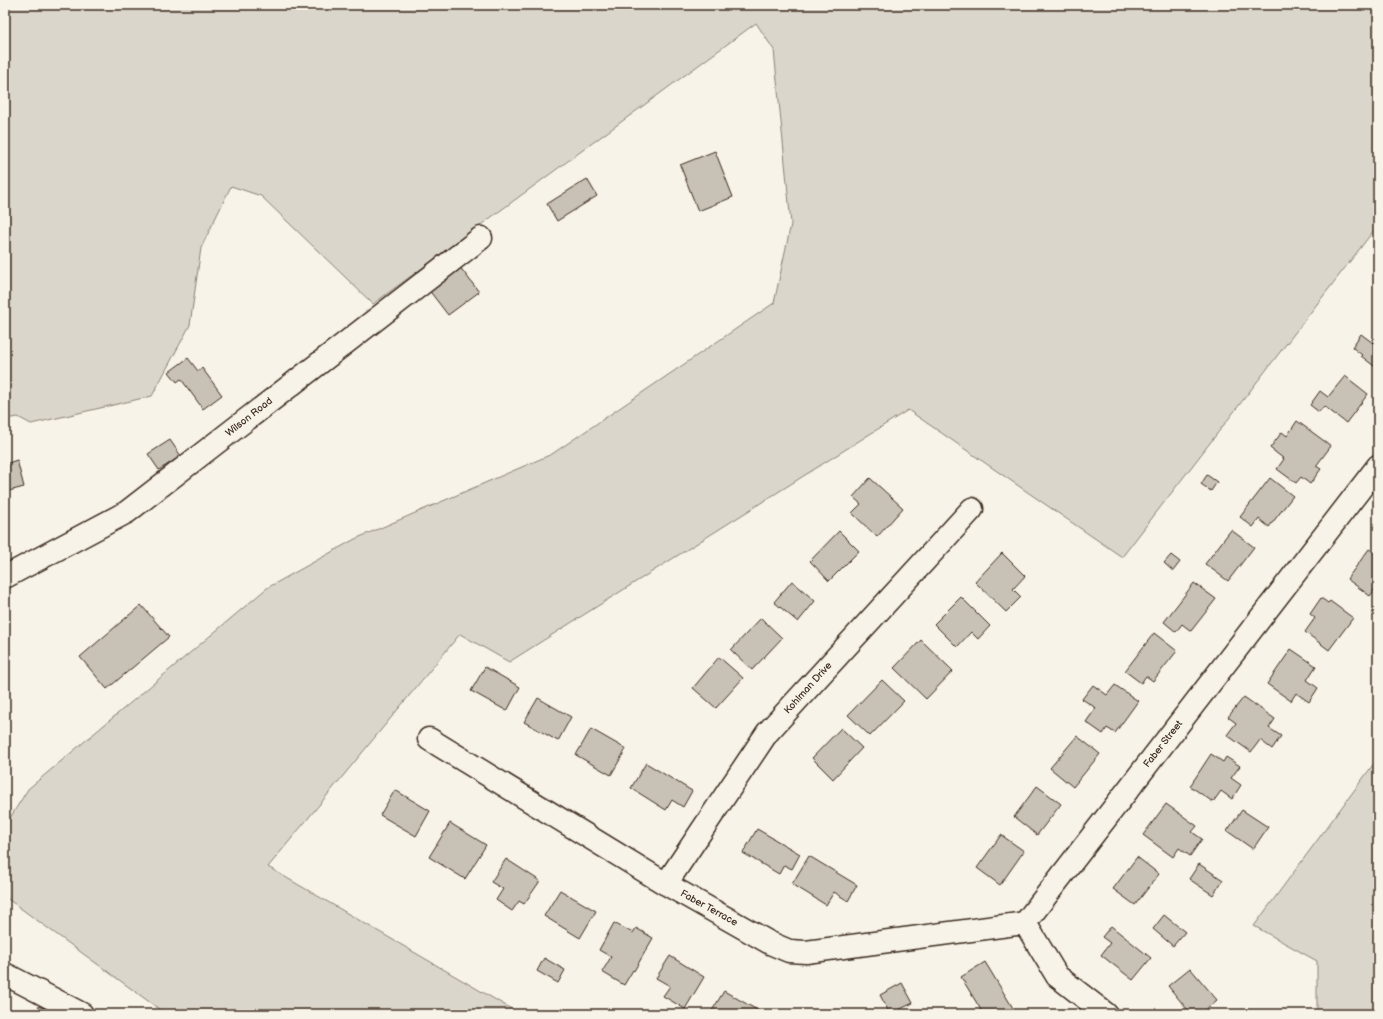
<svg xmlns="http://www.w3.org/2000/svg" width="1383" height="1019" font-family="'Balsamiq Sans',sans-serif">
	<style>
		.green { fill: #dbd6cb; stroke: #8b8074 }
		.building { fill: #c8c1b6; stroke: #3b2a1e }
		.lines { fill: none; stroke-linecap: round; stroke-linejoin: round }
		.minor-casing { stroke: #3b2a1e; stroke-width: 25 }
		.minor { stroke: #f7f3e8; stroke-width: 22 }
		.labels { text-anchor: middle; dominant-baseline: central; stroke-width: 3.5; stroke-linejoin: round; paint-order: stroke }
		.street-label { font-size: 10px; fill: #3b2a1e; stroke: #f7f3e8 }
	</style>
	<rect width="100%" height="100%" fill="#f7f3e8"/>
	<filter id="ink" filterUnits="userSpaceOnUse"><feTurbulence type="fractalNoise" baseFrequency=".025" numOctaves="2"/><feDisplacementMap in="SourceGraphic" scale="8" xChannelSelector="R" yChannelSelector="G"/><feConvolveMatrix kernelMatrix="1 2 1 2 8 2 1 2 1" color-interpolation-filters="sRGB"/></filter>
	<g filter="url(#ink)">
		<!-- green -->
		<path class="green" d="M5,5H1378V225L1122,557L908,410L509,662L460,634L268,867L520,1014H166L5,897V826L28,789L267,588L355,539L552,454L774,303L791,224L774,50L756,23L373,304L261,196L231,186L201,248L190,325L152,396L31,424L18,417L5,419Z
			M1378,758V1014H1317V961L1254,926Z"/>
		<!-- building -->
		<path class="building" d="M715,151L733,197L698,211L680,165Z
			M587,179L597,196L557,221L547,204Z
			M456,262L479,292L448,315L425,285Z
			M1361,334L1373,343L1378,337V369L1361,356L1362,355L1352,347Z
			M188,358L198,371L202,368L222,395L203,409L181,379L177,382L169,372Z
			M1345,376L1368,394L1346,423L1324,406L1319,412L1310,405L1320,391L1328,397Z
			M1297,421L1331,446L1316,466L1321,469L1310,484L1301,477L1296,483L1277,469L1284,459L1270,448L1282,432L1287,436Z
			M170,440L181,456L159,470L148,454Z
			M17,460L24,487L5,492V464Z
			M1207,475L1217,482L1211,491L1201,484Z
			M870,478L903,508L877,537L852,513L861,504L853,497Z
			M1270,478L1293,496L1269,527L1259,519L1253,527L1240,517Z
			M1231,530L1254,547L1228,581L1205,564Z
			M839,531L859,551L829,581L810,561Z
			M1369,549L1378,555V585L1370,596L1347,579Z
			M1002,553L1025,576L1013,589L1021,597L1006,612L975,582Z
			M1171,555L1180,562L1173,571L1164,563Z
			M792,581L815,601L798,622L774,602Z
			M1194,583L1216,599L1191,631L1182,624L1176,632L1164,622Z
			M961,597L990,626L978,639L971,632L957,647L934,624Z
			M1321,598L1328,603L1330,601L1353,618L1329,650L1305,632L1315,618L1310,614Z
			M141,605L169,637L107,689L80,657Z
			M761,618L782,638L752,670L731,650Z
			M1154,633L1177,651L1153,681L1146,676L1141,683L1125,671Z
			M921,640L953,671L926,699L894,668Z
			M1291,649L1316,666L1307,680L1318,688L1309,702L1296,693L1291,701L1267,684Z
			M719,657L743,678L716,708L693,688Z
			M485,667L520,687L507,711L471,691Z
			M882,680L904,701L870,736L848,715Z
			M1093,685L1107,695L1115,685L1138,701L1115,733L1107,728L1103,734L1086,722L1096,708L1082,699Z
			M1244,697L1275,719L1269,728L1281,736L1272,749L1260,740L1251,752L1227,735L1236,723L1228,717Z
			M538,698L571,717L558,741L524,722Z
			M841,728L862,748L833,779L812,758Z
			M591,729L626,749L611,775L576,755Z
			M1077,736L1100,754L1073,787L1050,768Z
			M1211,754L1223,762L1226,757L1240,766L1231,778L1241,785L1232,799L1221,791L1213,802L1190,786Z
			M646,763L692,791L683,807L672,800L666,810L631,788Z
			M1037,786L1061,804L1037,835L1014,817Z
			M395,790L430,811L416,836L380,815Z
			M1166,804L1197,826L1192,832L1202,839L1190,856L1179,848L1173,857L1143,835Z
			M1242,810L1268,827L1253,849L1227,831Z
			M450,823L486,845L465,879L429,857Z
			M757,829L800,854L792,869L784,865L779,874L743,853Z
			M1001,835L1024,851L1000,885L977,868Z
			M809,856L857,885L848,901L834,892L826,905L792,884Z
			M1137,857L1159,874L1135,905L1113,889Z
			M506,859L540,881L524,904L519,901L512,911L496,900L503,889L491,882Z
			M1199,864L1223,880L1213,895L1189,879Z
			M560,890L596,911L580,938L544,916Z
			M1164,915L1185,932L1173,946L1153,929Z
			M614,923L633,933L636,928L653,938L634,971L633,970L624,985L602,972L611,957L599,950Z
			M1111,926L1151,958L1133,980L1101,955L1110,943L1102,937Z
			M670,956L704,977L685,1009L663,996L670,986L656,978Z
			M544,958L565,970L558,983L537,971Z
			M985,962L1016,1013L1014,1014H974L981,1010L961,977Z
			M1190,968L1217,1000L1200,1014H1191L1168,986Z
			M902,983L913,1003L890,1014L880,995Z
			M724,991L759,1011L757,1014H710Z
			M39,1006L56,1014H35Z"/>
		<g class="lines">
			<defs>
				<path id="minor" d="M5,577L127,512L481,238
					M429,739L666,884L770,943L789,951L806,952L1025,923
					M666,884L767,733L972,509
					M1025,923L1378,466
					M1025,923L1057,976L1106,1014
					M5,974L82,1014"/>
			</defs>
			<!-- minor casing -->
			<use href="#minor" class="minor-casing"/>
			<!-- minor -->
			<use href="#minor" class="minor"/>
		</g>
	</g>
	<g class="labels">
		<!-- street labels -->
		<g class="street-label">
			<text transform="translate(249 417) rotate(-38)">Wilson Road</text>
			<text transform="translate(808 688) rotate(-48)">Kohlman Drive</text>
			<text transform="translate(1163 744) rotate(-52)">Faber Street</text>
			<text transform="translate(709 908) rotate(29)">Faber Terrace</text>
		</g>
	</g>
	<!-- margin -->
	<rect width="1383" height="1019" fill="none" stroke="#f7f3e8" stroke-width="20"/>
	<rect x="10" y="10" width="1363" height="999" fill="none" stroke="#3b2a1e" stroke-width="1.5" filter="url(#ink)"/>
</svg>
